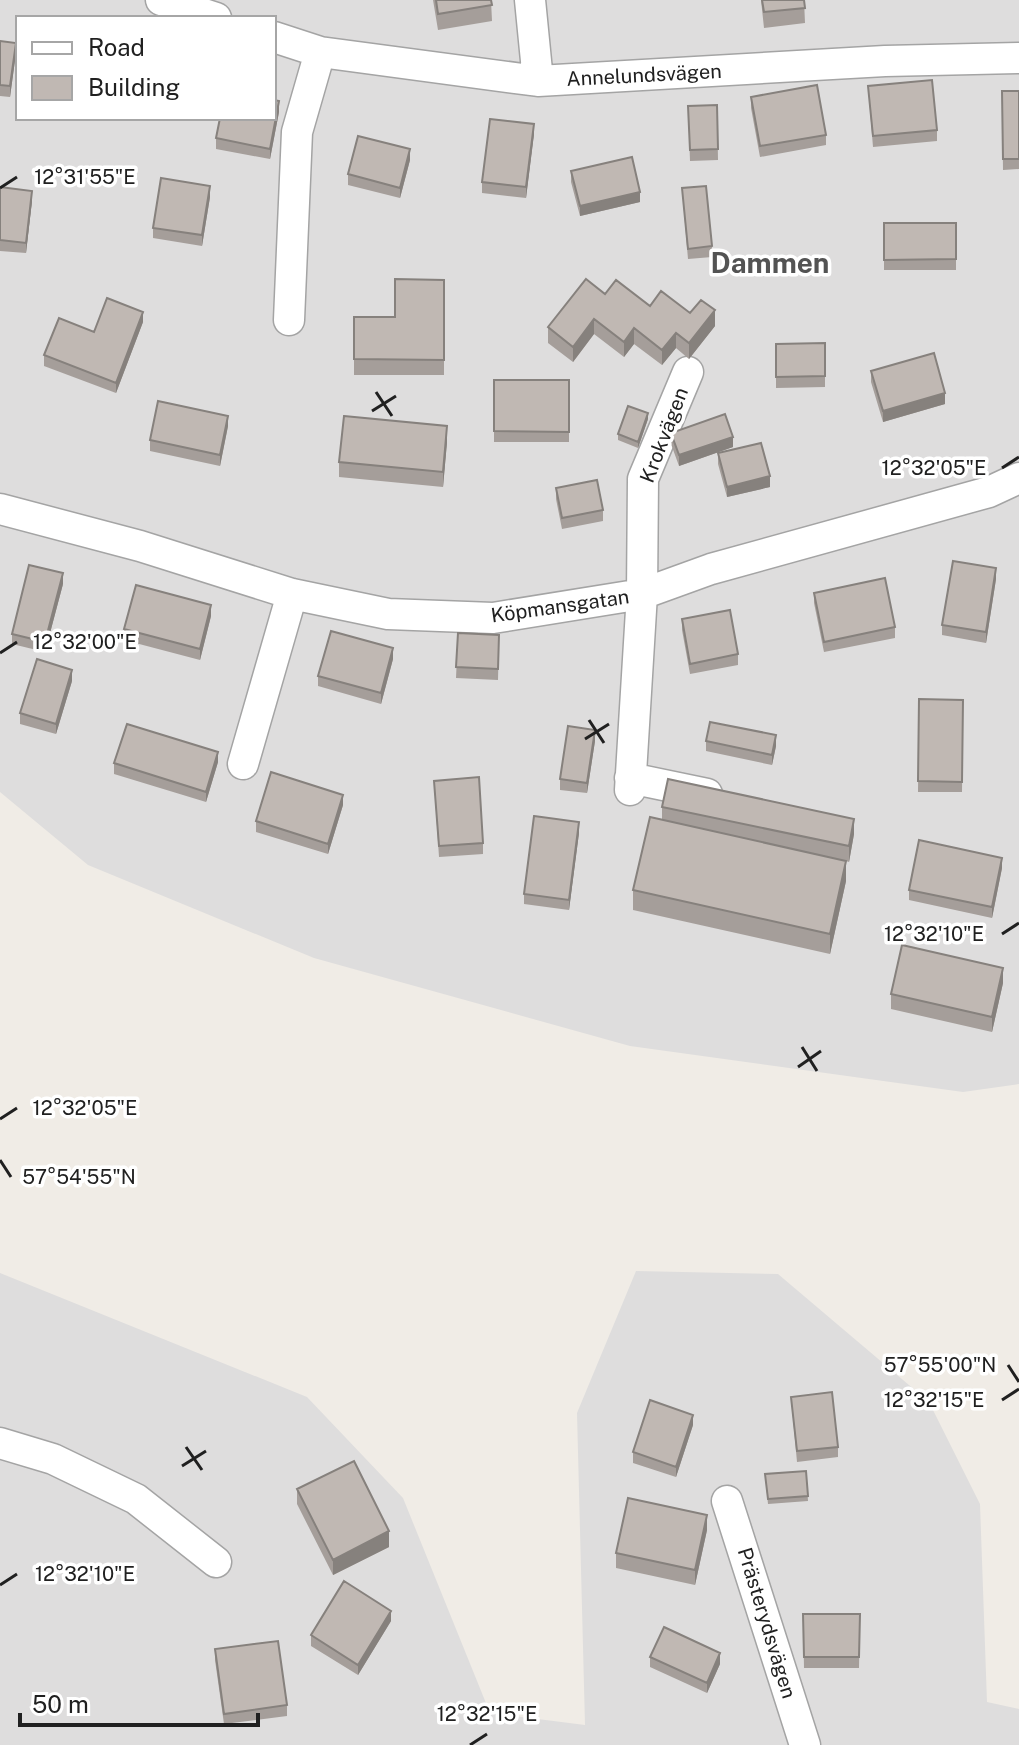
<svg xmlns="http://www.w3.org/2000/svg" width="1019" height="1745" font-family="'Public Sans',sans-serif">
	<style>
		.residential { fill: #dedddd; fill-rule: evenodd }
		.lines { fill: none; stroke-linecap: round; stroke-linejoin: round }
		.minor-casing { stroke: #a4a4a4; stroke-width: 33 }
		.minor { stroke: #fff; stroke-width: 30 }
		.wall { fill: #a59e9a }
		.shaded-wall { fill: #86817d }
		.building { fill: #c0b8b3; stroke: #86817d; stroke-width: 2 }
		.ticks { fill: none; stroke: #202020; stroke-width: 3 }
		.labels { text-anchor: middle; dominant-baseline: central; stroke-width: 7; stroke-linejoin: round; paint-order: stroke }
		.street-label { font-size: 20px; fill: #202020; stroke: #fff }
		.district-label { font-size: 28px; font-weight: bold; fill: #535353; stroke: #fff }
		.ticks-label { font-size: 20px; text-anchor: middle; fill: #202020; stroke: #fff; stroke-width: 7; stroke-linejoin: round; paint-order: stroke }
	</style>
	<rect width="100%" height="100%" fill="#f0ece6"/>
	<!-- residential -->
	<path class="residential" d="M0,0H1019V1084L963,1092L630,1046L314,958L88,865L0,792ZM18,18H274V118H18Z
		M636,1271L778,1274L929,1402L980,1504L987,1702L1019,1709V1745H0V1273L307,1397L403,1498L490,1713L585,1725L577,1413Z"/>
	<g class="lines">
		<defs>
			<path id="minor" d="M161,0L216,18
				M530,0L538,81
				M274,37L320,52L538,81L885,61L1019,58
				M289,320L297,132L320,52
				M0,509L140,546L292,594L388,614L493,618L642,594L711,569L989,492L1019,478
				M243,764L292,594
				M630,778L707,794
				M630,790L642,594L643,479L688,372
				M0,1443L53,1459L136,1499L216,1562
				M727,1501L805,1745"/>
		</defs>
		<!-- minor casing -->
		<use href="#minor" class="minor-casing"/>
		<!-- minor -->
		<use href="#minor" class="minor"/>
	</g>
	<!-- wall -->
	<path class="wall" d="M433,0H491L492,21L438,30Z
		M761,0H804L805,23L764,28Z
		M0,41L16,53L10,97L0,96Z
		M868,86L937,130V141L873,147Z
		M1002,91H1019V169L1003,170Z
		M751,97L826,135V145L760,157L751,108Z
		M717,105L718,160L690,161L688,106Z
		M279,112L270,159L216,149V138Z
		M534,134L526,198L482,193V182Z
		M410,160L400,198L348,185V174Z
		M571,171L640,202L580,216L571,182Z
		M0,187L32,201L26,253L0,251Z
		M682,188L712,246V257L688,259Z
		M210,197L202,246L153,238V228Z
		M884,223H956V270H884Z
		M444,280V375H354V317H395Z
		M605,294L650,306L690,313L715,326L689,359L676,348L662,365L634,344L624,357L594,334L573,362L548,343V327Z
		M143,322L116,393L44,366V355L94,332Z
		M825,343V387L776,388V344Z
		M871,371L945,404L883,422L871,382Z
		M494,380H569V442H494Z
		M648,419L638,448L618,440V434Z
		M228,426L220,466L150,451V440Z
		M671,433L733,447L679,466L671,444Z
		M447,442L443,487L339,477V462Z
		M718,453L770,487L727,497L718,464Z
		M556,488L603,510V521L562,529L556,499Z
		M996,579L986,643L942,635V625Z
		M63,584L45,652L12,644V634Z
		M814,593L895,627V638L824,652L814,603Z
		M211,616L200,660L124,640V629Z
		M682,619L738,654V665L690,674L682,630Z
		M458,633L499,635L498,680L456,678Z
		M393,659L381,704L318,686V676Z
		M72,681L56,734L20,724V713Z
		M919,699L963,700L962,792H918Z
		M595,741L587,793L560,790V779Z
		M706,741L776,746L772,765L706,751Z
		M218,762L206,802L114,774V763Z
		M434,781L483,843V854L439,857Z
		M343,805L328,854L256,832V821Z
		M662,807L854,834L849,862L846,861V881L830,954L633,910V890L662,820Z
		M579,833L569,910L524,904V894Z
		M1002,868L992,918L909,900V890Z
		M1003,983L992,1032L891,1009V994Z
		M791,1397L838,1447V1457L797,1462Z
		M693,1425L676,1477L633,1463V1452Z
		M806,1471L808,1501L768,1504L765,1474Z
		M297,1489L389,1547L333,1575L297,1504Z
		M707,1530L695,1585L616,1568V1553Z
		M803,1614H860L859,1668H804Z
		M391,1621L358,1675L311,1646V1635Z
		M215,1649L287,1705V1716L224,1724L215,1660Z
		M650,1657L720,1664L707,1693L650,1667Z"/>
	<!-- shaded-wall -->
	<path class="shaded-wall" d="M16,43V53L10,97V86Z
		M279,101V112L270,159V149Z
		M534,124V134L526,198V187Z
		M410,149V160L400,198V188Z
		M210,186V197L202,246V235Z
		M32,191V201L26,253V243Z
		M640,192V202L580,216V206Z
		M715,310V326L689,359V343Z
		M143,312V322L116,393V383Z
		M594,319V334L573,362V347Z
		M634,328V344L624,357V342Z
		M676,333V348L662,365V350Z
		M945,393V404L883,422V411Z
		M648,413V419L638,448V442Z
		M228,416V426L220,466V455Z
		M447,426V442L443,487V472Z
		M733,437V447L679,466V455Z
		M770,476V487L727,497V487Z
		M996,568V579L986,643V632Z
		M63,573V584L45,652V642Z
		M211,605V616L200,660V649Z
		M393,648V659L381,704V693Z
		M72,670V681L56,734V724Z
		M595,730V741L587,793V783Z
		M776,735V746L772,765V755Z
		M218,752V762L206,802V792Z
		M343,795V805L328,854V844Z
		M854,819V834L849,862V846Z
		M579,822V833L569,910V900Z
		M1002,858V868L992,918V907Z
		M846,861V881L830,954V934Z
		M1003,968V983L992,1032V1017Z
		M693,1415V1425L676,1477V1467Z
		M707,1515V1530L695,1585V1570Z
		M389,1531V1547L333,1575V1560Z
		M391,1611V1621L358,1675V1665Z
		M720,1653V1664L707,1693V1683Z"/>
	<!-- building -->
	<path class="building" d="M436,0H491L492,5L438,14Z
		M762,0H804L805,8L764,12Z
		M0,41L16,43L10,86L0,85Z
		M932,80L937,130L873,136L868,86Z
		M817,85L826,135L760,146L751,97Z
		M1002,91H1019V159H1003Z
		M274,100L279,101L270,149L216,138L220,118H274Z
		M717,105L718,149L690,150L688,106Z
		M490,119L534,124L526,187L482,182Z
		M358,136L410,149L400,188L348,174Z
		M632,157L640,192L580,206L571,171Z
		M161,178L210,186L202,235L153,228Z
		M706,186L712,246L688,249L682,188Z
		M0,187L32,191L26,243L0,240Z
		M884,223H956V259L884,260Z
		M395,279L444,280V360L354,359V317H395Z
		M586,279L605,294L616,280L650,306L661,291L690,313L701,300L715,310L689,343L676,333L662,350L634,328L624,342L594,319L573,347L548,327Z
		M107,298L143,312L116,383L44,355L59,318L94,332Z
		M825,343V376L776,377V344Z
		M934,353L945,393L883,411L871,371Z
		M494,380H569V432L494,431Z
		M158,401L228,416L220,455L150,440Z
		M628,406L648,413L638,442L618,434Z
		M725,414L733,437L679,455L671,433Z
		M344,416L447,426L443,472L339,462Z
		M761,443L770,476L727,487L718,453Z
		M597,480L603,510L562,518L556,488Z
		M953,561L996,568L986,632L942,625Z
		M29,565L63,573L45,642L12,634Z
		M885,578L895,627L824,642L814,593Z
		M136,585L211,605L200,649L124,629Z
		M730,610L738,654L690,664L682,619Z
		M331,631L393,648L381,693L318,676Z
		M458,633L499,635L498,669L456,667Z
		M37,659L72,670L56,724L20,713Z
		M919,699L963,700L962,782L918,781Z
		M710,722L776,735L772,755L706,741Z
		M127,724L218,752L206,792L114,763Z
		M568,726L595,730L587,783L560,779Z
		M271,772L343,795L328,844L256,821Z
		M479,777L483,843L439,846L434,781Z
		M668,779L854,819L849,846L662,807Z
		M534,816L579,822L569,900L524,894Z
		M650,817L846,861L830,934L633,890Z
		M919,840L1002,858L992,907L909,890Z
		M902,945L1003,968L992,1017L891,994Z
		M832,1392L838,1447L797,1451L791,1397Z
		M650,1400L693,1415L676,1467L633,1452Z
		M354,1461L389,1531L333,1560L297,1489Z
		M806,1471L808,1496L768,1499L765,1474Z
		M628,1498L707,1515L695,1570L616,1553Z
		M344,1581L391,1611L358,1665L311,1635Z
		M803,1614H860L859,1657H804Z
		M664,1627L720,1653L707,1683L650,1657Z
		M278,1641L287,1705L224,1714L215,1649Z"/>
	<!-- ticks -->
	<path class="ticks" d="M0,188L17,177M376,392L392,416M372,411L396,396M1002,468L1019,457M0,653L17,642M589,720L604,743M585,739L609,724M1002,934L1019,923M802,1047L817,1071M798,1067L821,1051M0,1119L17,1108M0,1160L11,1177M1008,1365L1019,1382M1002,1400L1019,1389M186,1447L202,1470M182,1466L206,1451M0,1585L17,1574M470,1745L487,1734"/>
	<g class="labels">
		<!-- street labels -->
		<g class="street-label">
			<text transform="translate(644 75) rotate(-3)">Annelundsvägen</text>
			<text transform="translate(664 435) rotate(-69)">Krokvägen</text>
			<text transform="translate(560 606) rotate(-8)">Köpmansgatan</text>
			<text transform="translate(767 1623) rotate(73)">Prästerydsvägen</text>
		</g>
		<!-- district labels -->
		<g class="district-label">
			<text x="770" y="262">Dammen</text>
		</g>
	</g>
	<g class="ticks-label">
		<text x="85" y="184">12°31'55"E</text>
		<text x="934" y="475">12°32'05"E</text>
		<text x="85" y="649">12°32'00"E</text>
		<text x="934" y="941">12°32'10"E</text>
		<text x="85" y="1115">12°32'05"E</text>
		<text x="79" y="1184">57°54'55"N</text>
		<text x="940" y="1372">57°55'00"N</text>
		<text x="934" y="1407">12°32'15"E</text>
		<text x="85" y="1581">12°32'10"E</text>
		<text x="487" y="1721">12°32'15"E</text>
	</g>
	<!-- legend -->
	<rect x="16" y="16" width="260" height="104" fill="#ffffff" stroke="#a6a6a6" stroke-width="2"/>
	<rect x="32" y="42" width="40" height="12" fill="#ffffff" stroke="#a6a6a6" stroke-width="2"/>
	<text x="88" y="56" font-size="24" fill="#202020">Road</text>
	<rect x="32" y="76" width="40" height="24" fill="#c0b8b3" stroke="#a6a6a6" stroke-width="2"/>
	<text x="88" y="96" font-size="24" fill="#202020">Building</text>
	<!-- scale -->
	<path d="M20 1713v12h238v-12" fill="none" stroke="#202020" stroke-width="4"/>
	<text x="32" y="1713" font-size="24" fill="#202020" stroke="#ffffff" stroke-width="6" paint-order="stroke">50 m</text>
</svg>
